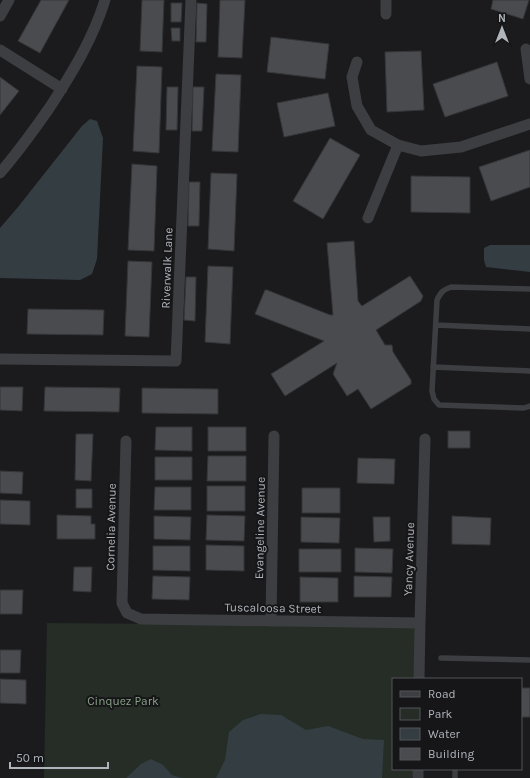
<svg xmlns="http://www.w3.org/2000/svg" width="530" height="778" font-family="Karla,sans-serif">
	<style>
		.green { fill: #252d26 }
		.water { fill: #343d42 }
		.building { fill: #4a4b4f; stroke: #353639 }
		.lines { fill: none; stroke-linecap: round; stroke-linejoin: round }
		.lane { stroke: #3c3e41; stroke-width: 5.5 }
		.street { stroke: #3c3e41; stroke-width: 11 }
		.labels { text-anchor: middle; dominant-baseline: central; stroke-width: 4; stroke-linejoin: round; paint-order: stroke }
		.street-label { font-size: 12px; fill: #afb4bb; stroke: #161618 }
		.park-label { font-size: 12px; fill: #89a388; stroke: #161618 }
	</style>
	<rect width="100%" height="100%" fill="#1b1b1d"/>
	<!-- green -->
	<path class="green" d="M47,623L415,626L414,679H393V769H413L412,778H44Z"/>
	<!-- water -->
	<path class="water" d="M90,119L97,121L103,138L97,259L92,274L80,280L0,278V228L18,207L82,126Z
		M490,245H530V272L486,267L484,260V248Z
		M261,714L281,715L306,730L328,726L363,739L384,740L382,778H216L225,760L229,732L243,720Z
		M151,759L163,765L172,775L182,778H126L141,764Z"/>
	<!-- building -->
	<path class="building" d="M41,0H69L40,53L18,41Z
		M142,0H164L162,52L140,51Z
		M220,0H245L242,58L218,57Z
		M493,0H529L523,19L491,9Z
		M171,3H182L181,22H171Z
		M197,3L207,4L206,42H196Z
		M171,28H180V41H172Z
		M271,37L329,44L325,79L267,72Z
		M421,51L424,110L387,112L385,52Z
		M497,62L508,96L445,117L433,84Z
		M137,66L162,67L159,153L133,151Z
		M216,74L241,75L238,152L212,151Z
		M0,77L19,91L0,115Z
		M167,87H178L177,130H166Z
		M193,87H204L202,131H192Z
		M328,93L335,126L284,137L277,103Z
		M330,138L360,155L323,219L293,201Z
		M530,150V187L491,201L479,167Z
		M132,164L157,166L154,251L128,250Z
		M211,173L237,174L234,251L208,249Z
		M411,176L470,177V213L411,212Z
		M189,182H200L199,226H188Z
		M354,241L358,301L362,306L410,276L423,296L421,301L376,330L385,345H392L393,352L411,380V384L371,409L358,389L347,396L333,374L337,363L285,396L271,374L324,341L255,314L265,290H267L330,315H333L327,243Z
		M128,261L152,262L149,337L125,336Z
		M208,266L233,267L230,344L205,342Z
		M186,277H196L195,321L184,320Z
		M28,309L104,310L103,335L27,334Z
		M0,387H23L22,411L0,410Z
		M45,387L120,388L119,412L44,411Z
		M142,388L218,389V414L142,413Z
		M156,427H192V451L155,450Z
		M208,427H246V451H208Z
		M448,431H470V448H448Z
		M76,434H93L91,481L75,480Z
		M208,456H246V481H207Z
		M155,457H192V480H155Z
		M358,458L395,459L394,484L357,483Z
		M0,471L23,472L22,494L0,493Z
		M207,486H245V511H207Z
		M155,487H191V510H154Z
		M302,488H340V513H302Z
		M76,489H92V508H76Z
		M0,500L30,501V525L0,524Z
		M57,515L91,516V524H95V539H57Z
		M207,515L245,516L244,541L206,540Z
		M154,516L191,517L190,540L154,539Z
		M452,516L491,518L490,545L452,544Z
		M301,517L340,518L339,543L301,542Z
		M373,517H390V541L374,542Z
		M206,545L244,546V571L206,570Z
		M153,546H190V571L153,570Z
		M355,548L393,549L392,573L355,572Z
		M299,549H341V572H299Z
		M74,567H92L91,592L73,591Z
		M153,576L190,577L189,600L152,599Z
		M354,576L392,577L391,597H354Z
		M300,577L338,578V602H300Z
		M0,590H23L22,614H0Z
		M0,650H21L20,673H0Z
		M0,679L26,680V704L0,703Z
		M521,688H530V717H521Z"/>
	<g class="lines">
		<!-- lane -->
		<path class="lane" d="M530,289L451,287C443,290 441,292 437,300L432,391L434,399L439,405L524,408L530,406
			M436,325L530,329
			M433,367L530,371
			M441,658L530,660
			M455,778V769"/>
		<!-- street -->
		<path class="street" d="M386,0V14
			M0,16L9,0
			M526,49L530,79
			M0,50L62,89
			M357,62L352,77L357,106L371,130L398,145L421,151L461,147L530,124
			M0,173C18,152 34,130 50,107C72,73 93,39 105,0
			M368,218L398,145
			M0,359L176,361L191,0
			M126,441L122,603L127,613L141,619L420,623
			M271,621L274,436
			M419,679L420,623L425,439
			M418,778V769"/>
	</g>
	<g class="labels">
		<!-- street labels -->
		<g class="street-label">
			<text transform="translate(167 268) rotate(-88)">Riverwalk Lane</text>
			<text transform="translate(111 527) rotate(-89)">Cornelia Avenue</text>
			<text transform="translate(260 528) rotate(-89)">Evangeline Avenue</text>
			<text transform="translate(409 559) rotate(-88)">Yancy Avenue</text>
			<text transform="translate(273 608) rotate(1)">Tuscaloosa Street</text>
		</g>
		<!-- park labels -->
		<g class="park-label">
			<text x="123" y="701">Cinquez Park</text>
		</g>
	</g>
	<!-- legend -->
	<rect x="392" y="678" width="130" height="92" fill="#161618" stroke="#535559"/>
	<rect x="400" y="691" width="20" height="6" fill="#3c3e41" stroke="#535559"/>
	<text x="428" y="698" font-size="12" fill="#afb4bb">Road</text>
	<rect x="400" y="708" width="20" height="12" fill="#252d26" stroke="#535559"/>
	<text x="428" y="718" font-size="12" fill="#afb4bb">Park</text>
	<rect x="400" y="728" width="20" height="12" fill="#343d42" stroke="#535559"/>
	<text x="428" y="738" font-size="12" fill="#afb4bb">Water</text>
	<rect x="400" y="748" width="20" height="12" fill="#4a4b4f" stroke="#535559"/>
	<text x="428" y="758" font-size="12" fill="#afb4bb">Building</text>
	<!-- north arrow -->
	<g transform="translate(502 28)" stroke="#161618" stroke-width="3" paint-order="stroke">
	<path d="M0-3L7 15L0 10L-7 15Z" fill="#afb4bb"/>
	<text y="-6" font-size="11" font-weight="bold" text-anchor="middle" fill="#afb4bb">N</text>
	</g>
	<!-- scale -->
	<path d="M10 762v6h98v-6" fill="none" stroke="#afb4bb" stroke-width="2"/>
	<text x="16" y="762" font-size="12" fill="#afb4bb" stroke="#161618" stroke-width="3" paint-order="stroke">50 m</text>
</svg>
